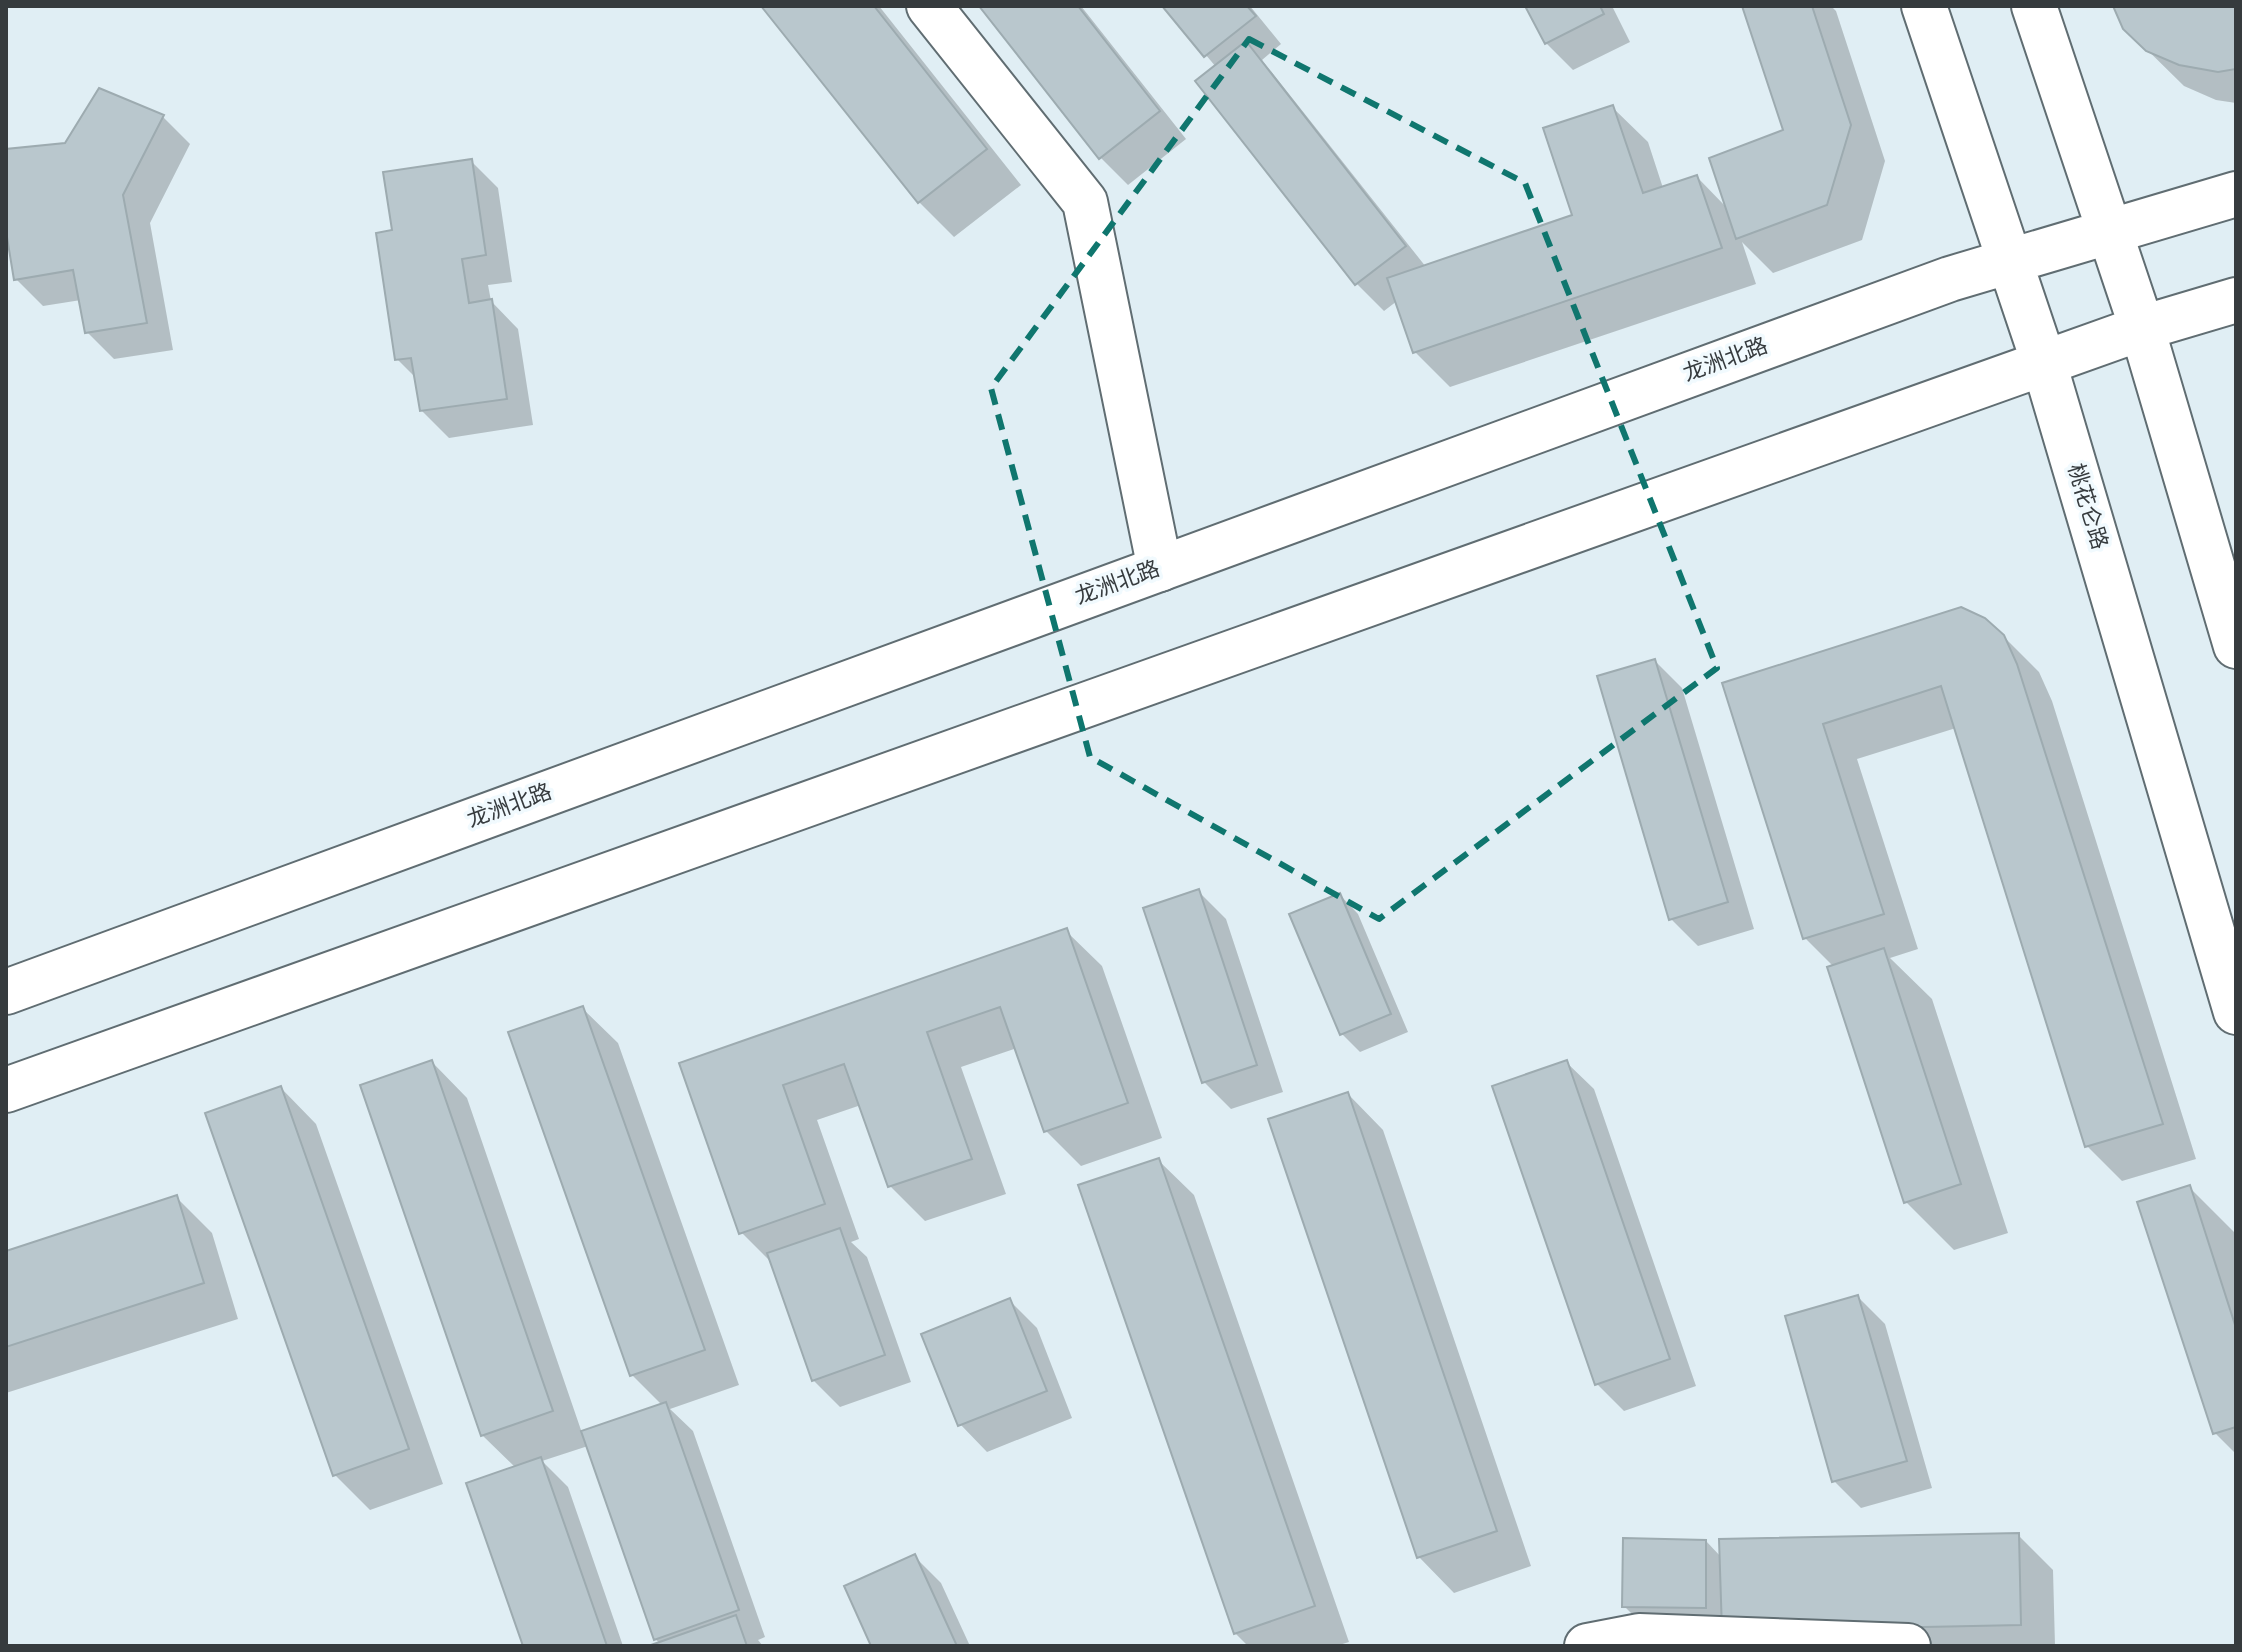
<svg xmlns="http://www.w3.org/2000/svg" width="2242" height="1652" font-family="Overpass,'Noto Sans SC',sans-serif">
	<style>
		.shadow { fill: #0003 }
		.building { fill: #b9c7cd; stroke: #9dabb0; stroke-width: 2 }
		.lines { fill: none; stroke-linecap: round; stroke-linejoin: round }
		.minor-casing { stroke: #606d72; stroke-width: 48 }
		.secondary-casing { stroke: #606d72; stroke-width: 48 }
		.minor { stroke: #fff; stroke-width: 44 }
		.secondary { stroke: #fff; stroke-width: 44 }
		.marked { fill: none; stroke: #0f766e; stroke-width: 6; stroke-dasharray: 16 10; stroke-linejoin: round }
		.labels { text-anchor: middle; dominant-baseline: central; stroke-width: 7; stroke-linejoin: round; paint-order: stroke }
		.street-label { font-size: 22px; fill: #363b3e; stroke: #f1fafe }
	</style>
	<rect width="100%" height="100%" fill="#e0eef4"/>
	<!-- shadow -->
	<path class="shadow" d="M764,6H879L1021,185L954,237L919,202Z
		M981,6H1081L1186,139L1128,185L1101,158Z
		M1165,6H1250L1281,44L1262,60L1426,267L1575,216L1612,107L1648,142L1663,188L1697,177L1728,209L1786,131L1744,6H1831L1836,11L1885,161L1862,240L1773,273L1742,242L1756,284L1450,387L1415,352L1397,301L1384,311L1357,284L1198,81L1216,67Z
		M1527,6H1612L1630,42L1573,70L1546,43Z
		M2115,6H2236V103L2216,100L2184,86L2125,28Z
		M163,117L190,144L150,223L173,350L114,359L87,332L81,300L43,306L16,279L6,218V151L66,145Z
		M471,161L498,188L512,282L488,285L491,301L518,329L533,425L449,438L421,410L417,379L397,359L395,232Z
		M2003,636L2039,672L2052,701L2196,1159L2122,1181L2087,1146L1956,728L1857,759L1918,949L1890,958L1932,999L2008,1233L1954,1250L1906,1202L1834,967L1805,938L1724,684Z
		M1655,661L1682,688L1754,929L1698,946L1671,919Z
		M1199,892L1226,919L1283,1092L1231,1109L1204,1082Z
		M1340,895L1358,914L1408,1032L1360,1052L1342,1034Z
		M1066,931L1102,966L1162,1138L1081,1166L1046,1131L1017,1048L961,1067L1006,1194L925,1221L890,1186L861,1105L817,1120L859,1239L851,1242L867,1257L911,1382L840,1407L813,1380L773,1264L741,1232L682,1064Z
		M582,1008L618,1043L739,1385L670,1409L693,1431L765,1637L758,1640L763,1646H656L661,1644L655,1639L588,1446L542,1461L568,1487L623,1646H525L516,1468L482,1435L432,1062L467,1098L582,1433L662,1405L632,1375Z
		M1566,1062L1594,1089L1696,1386L1624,1411L1597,1384Z
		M281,1088L316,1124L443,1484L370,1510L335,1475Z
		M1348,1094L1383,1130L1531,1566L1454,1593L1419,1557Z
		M1158,1160L1194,1195L1349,1642L1336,1646H1248L1235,1633Z
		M2189,1187L2236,1234V1454L2215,1433Z
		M177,1198L212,1233L238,1319L6,1393V1253Z
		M1858,1297L1885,1324L1932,1488L1861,1508L1834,1481Z
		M1010,1301L1037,1328L1072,1418L987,1452L960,1424Z
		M2018,1535L2053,1570L2055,1646H1740L1642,1624L1624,1606L1706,1541L1722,1558Z
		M914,1556L941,1583L970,1646H873Z"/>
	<!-- building -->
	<path class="building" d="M761,6H874L987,149L918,203Z
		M979,6H1078L1160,111L1099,159Z
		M1162,6H1247L1256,16L1204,57Z
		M1525,6H1600L1604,14L1545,44Z
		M1742,6H1812L1851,125L1827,205L1736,239L1709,158L1783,130Z
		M2113,6H2236V69L2218,72L2179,65L2146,51L2123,29Z
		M1246,41L1406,246L1355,285L1195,81Z
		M99,88L164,115L123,195L147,323L85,333L73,270L14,280L6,231V149L65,143Z
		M1613,105L1643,193L1697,175L1722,248L1413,353L1387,278L1572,215L1543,128Z
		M472,159L486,255L462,259L469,303L492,299L507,399L420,411L411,358L395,360L376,233L392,230L383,172Z
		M1961,607L1985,618L2004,635L2017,664L2163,1124L2085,1147L1941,686L1823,724L1884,914L1803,939L1722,683Z
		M1655,659L1728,902L1669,920L1597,676Z
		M1199,889L1257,1065L1202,1083L1143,908Z
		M1340,893L1391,1014L1340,1035L1289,914Z
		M1067,928L1128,1103L1044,1132L1000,1007L927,1032L972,1159L888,1187L844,1064L783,1085L825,1204L739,1234L679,1063Z
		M1884,948L1961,1184L1904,1203L1827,967Z
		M583,1006L705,1350L630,1376L508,1032Z
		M432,1060L553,1411L481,1436L360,1085Z
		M1567,1060L1670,1359L1595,1385L1492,1086Z
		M281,1086L409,1449L333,1476L205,1113Z
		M1348,1092L1497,1531L1417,1558L1268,1119Z
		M1159,1158L1315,1606L1234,1634L1078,1185Z
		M2190,1185L2236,1328V1427L2213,1434L2137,1202Z
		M177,1195L204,1283L6,1347V1251Z
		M840,1228L885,1355L812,1381L767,1253Z
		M1858,1295L1907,1461L1832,1482L1785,1316Z
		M1010,1298L1047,1391L958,1426L921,1334Z
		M666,1402L739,1610L654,1640L581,1431Z
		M541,1457L607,1646H523L466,1483Z
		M2019,1533L2021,1625L1722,1631L1719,1539Z
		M1623,1538L1706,1540V1608L1622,1607Z
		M915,1554L957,1646H871L844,1586Z
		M736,1615L747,1646L651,1645Z"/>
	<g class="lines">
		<defs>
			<path id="minor" d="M929,6L1085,202L1160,569
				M1587,1646L1639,1636L1908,1646"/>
			<path id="secondary" d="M1924,6L2044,363L2236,1012
				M2034,6L2142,328L2236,646
				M6,992L1950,279L2236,194
				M6,1090L2142,328L2236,300"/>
		</defs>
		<!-- minor casing -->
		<use href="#minor" class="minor-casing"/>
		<!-- secondary casing -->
		<use href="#secondary" class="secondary-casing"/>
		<!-- minor -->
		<use href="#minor" class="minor"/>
		<!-- secondary -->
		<use href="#secondary" class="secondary"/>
	</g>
	<!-- marked area -->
	<path class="marked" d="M1249,39L1525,183L1717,668L1379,919L1090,757L991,388Z"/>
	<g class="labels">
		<!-- street labels -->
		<g class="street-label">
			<text transform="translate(1726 361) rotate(-20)">龙洲北路</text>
			<text transform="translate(2086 507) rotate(73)">桃花仑路</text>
			<text transform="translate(1118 584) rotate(-20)">龙洲北路</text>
			<text transform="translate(510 807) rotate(-20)">龙洲北路</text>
		</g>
	</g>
	<!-- border -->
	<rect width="2242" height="1652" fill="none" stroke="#363b3e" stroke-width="16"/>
</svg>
